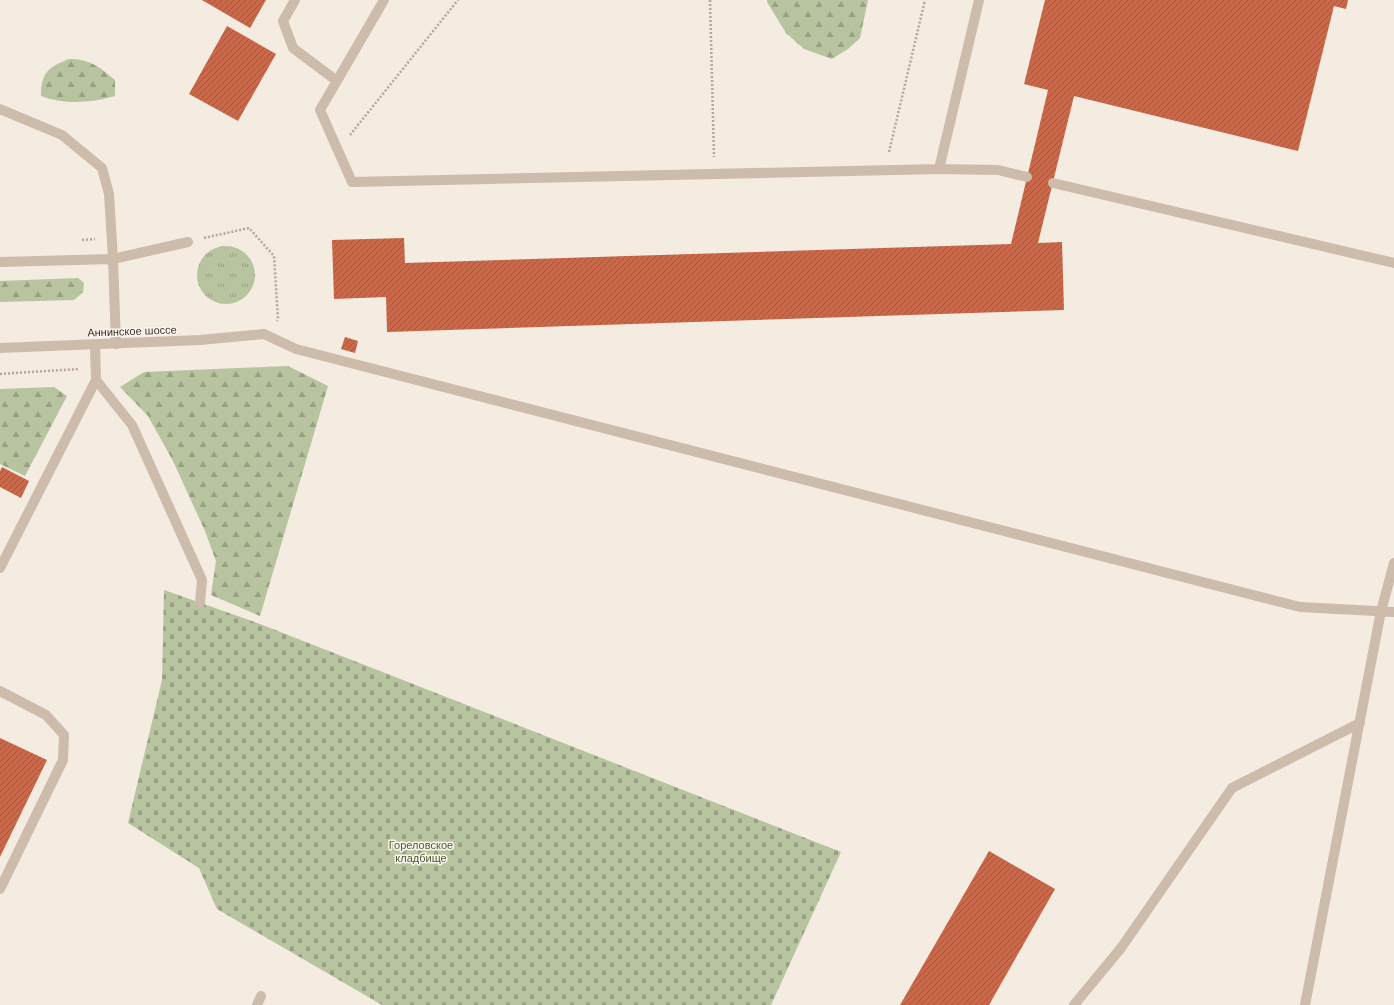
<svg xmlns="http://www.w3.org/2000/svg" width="1394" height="1005" font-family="Arial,sans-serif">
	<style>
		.grass { fill: url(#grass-tufts) }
		.forest { fill: url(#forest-firs) }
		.cemetery { fill: url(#cemetery-stones) }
		.building { fill: url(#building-hatch) }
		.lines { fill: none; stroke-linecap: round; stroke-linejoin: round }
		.path { stroke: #b9a596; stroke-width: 2.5; stroke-dasharray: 2 2; stroke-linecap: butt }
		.lane { stroke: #cdbbac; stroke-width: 10 }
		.street { stroke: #cdbbac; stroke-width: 10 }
		.labels { text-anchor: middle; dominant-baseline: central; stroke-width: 3; stroke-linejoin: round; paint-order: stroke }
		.street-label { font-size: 11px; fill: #3b302b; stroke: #fbf5ee }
		.park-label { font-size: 11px; fill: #4a5a2e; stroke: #fbf5ee }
	</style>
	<defs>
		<pattern id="grass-tufts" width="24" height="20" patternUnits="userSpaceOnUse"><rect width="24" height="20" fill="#b8c4a0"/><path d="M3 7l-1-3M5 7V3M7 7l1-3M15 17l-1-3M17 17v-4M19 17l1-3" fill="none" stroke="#97a083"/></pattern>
		<pattern id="forest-firs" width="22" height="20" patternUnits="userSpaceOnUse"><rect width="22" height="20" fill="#b8c4a0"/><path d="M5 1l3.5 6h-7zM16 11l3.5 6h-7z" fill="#97a083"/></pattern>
		<pattern id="cemetery-stones" width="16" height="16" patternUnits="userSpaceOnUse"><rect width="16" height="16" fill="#b8c4a0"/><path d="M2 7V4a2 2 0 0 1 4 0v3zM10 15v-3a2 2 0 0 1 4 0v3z" fill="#97a083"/></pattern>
		<pattern id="building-hatch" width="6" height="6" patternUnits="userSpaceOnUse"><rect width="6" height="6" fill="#c8694b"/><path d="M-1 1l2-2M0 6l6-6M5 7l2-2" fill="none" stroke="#a4573f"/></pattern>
	</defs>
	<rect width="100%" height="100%" fill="#f4ebe1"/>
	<!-- grass -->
	<path class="grass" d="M197 275a29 29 0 1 1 58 0a29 29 0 1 1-58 0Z"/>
	<!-- forest -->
	<path class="forest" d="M767,0H868L860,38L848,49L832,59L804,49L786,33L767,2Z
		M69,59C89,58 101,68 115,80V96C91,103 64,105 41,96C41,72 49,67 69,59Z
		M78,278L84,283L83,292L74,300L0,302V281Z
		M288,366L328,386L260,616L211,595L216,561L205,531L173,461L148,416L120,387L144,372Z
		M54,387L67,396L25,476L0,464V389Z"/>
	<!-- cemetery -->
	<path class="cemetery" d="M164,590L260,624L841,852L771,1005H382L217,909L199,868L128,823L162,680Z"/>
	<!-- building -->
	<path class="building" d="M202,0H266L250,28Z
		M1045,0H1348L1346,9L1334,6L1298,151L1074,96L1038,243L1062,242L1064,310L387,332L386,297L334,299L332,240L404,238L405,263L1011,244L1048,90L1024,84Z
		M227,26L276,54L238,121L189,94Z
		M345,337L358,341L355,353L341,349Z
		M2,467L29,481L21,498L0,487V471Z
		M0,738L47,760L0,857Z
		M989,851L1055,889L989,1005H900Z"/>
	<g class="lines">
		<!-- path -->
		<path class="path" d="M710,0L714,157
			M350,135L458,0
			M889,152L925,0
			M204,238L249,228L274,256L278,319L277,321
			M82,240L95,239
			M0,374L79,369"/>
		<!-- lane -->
		<path class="lane" d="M295,0L283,21L293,48L337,81
			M384,0L320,110L352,182L939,169L998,170L1027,177
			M0,109L62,135L102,168L109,194L113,259L116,344
			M939,169L979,0
			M1053,183L1394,263
			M0,262L113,259L188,242
			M264,334L296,349L1300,607L1394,612
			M96,380L132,425L202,580L200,603
			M0,568L96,380L95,345
			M0,691L46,715L64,735L63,760L0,889
			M257,1005L261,996
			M1074,1005L1121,948L1232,788L1360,723
			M1305,1005L1381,611L1394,563"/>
		<!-- street -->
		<path class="street" d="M0,348L200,340L264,334"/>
	</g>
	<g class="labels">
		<!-- street labels -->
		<g class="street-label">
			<text transform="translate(132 331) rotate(-2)">Аннинское шоссе</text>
		</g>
		<!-- park labels -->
		<g class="park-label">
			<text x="421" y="845">Гореловское<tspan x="421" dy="13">кладбище</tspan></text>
		</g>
	</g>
</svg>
